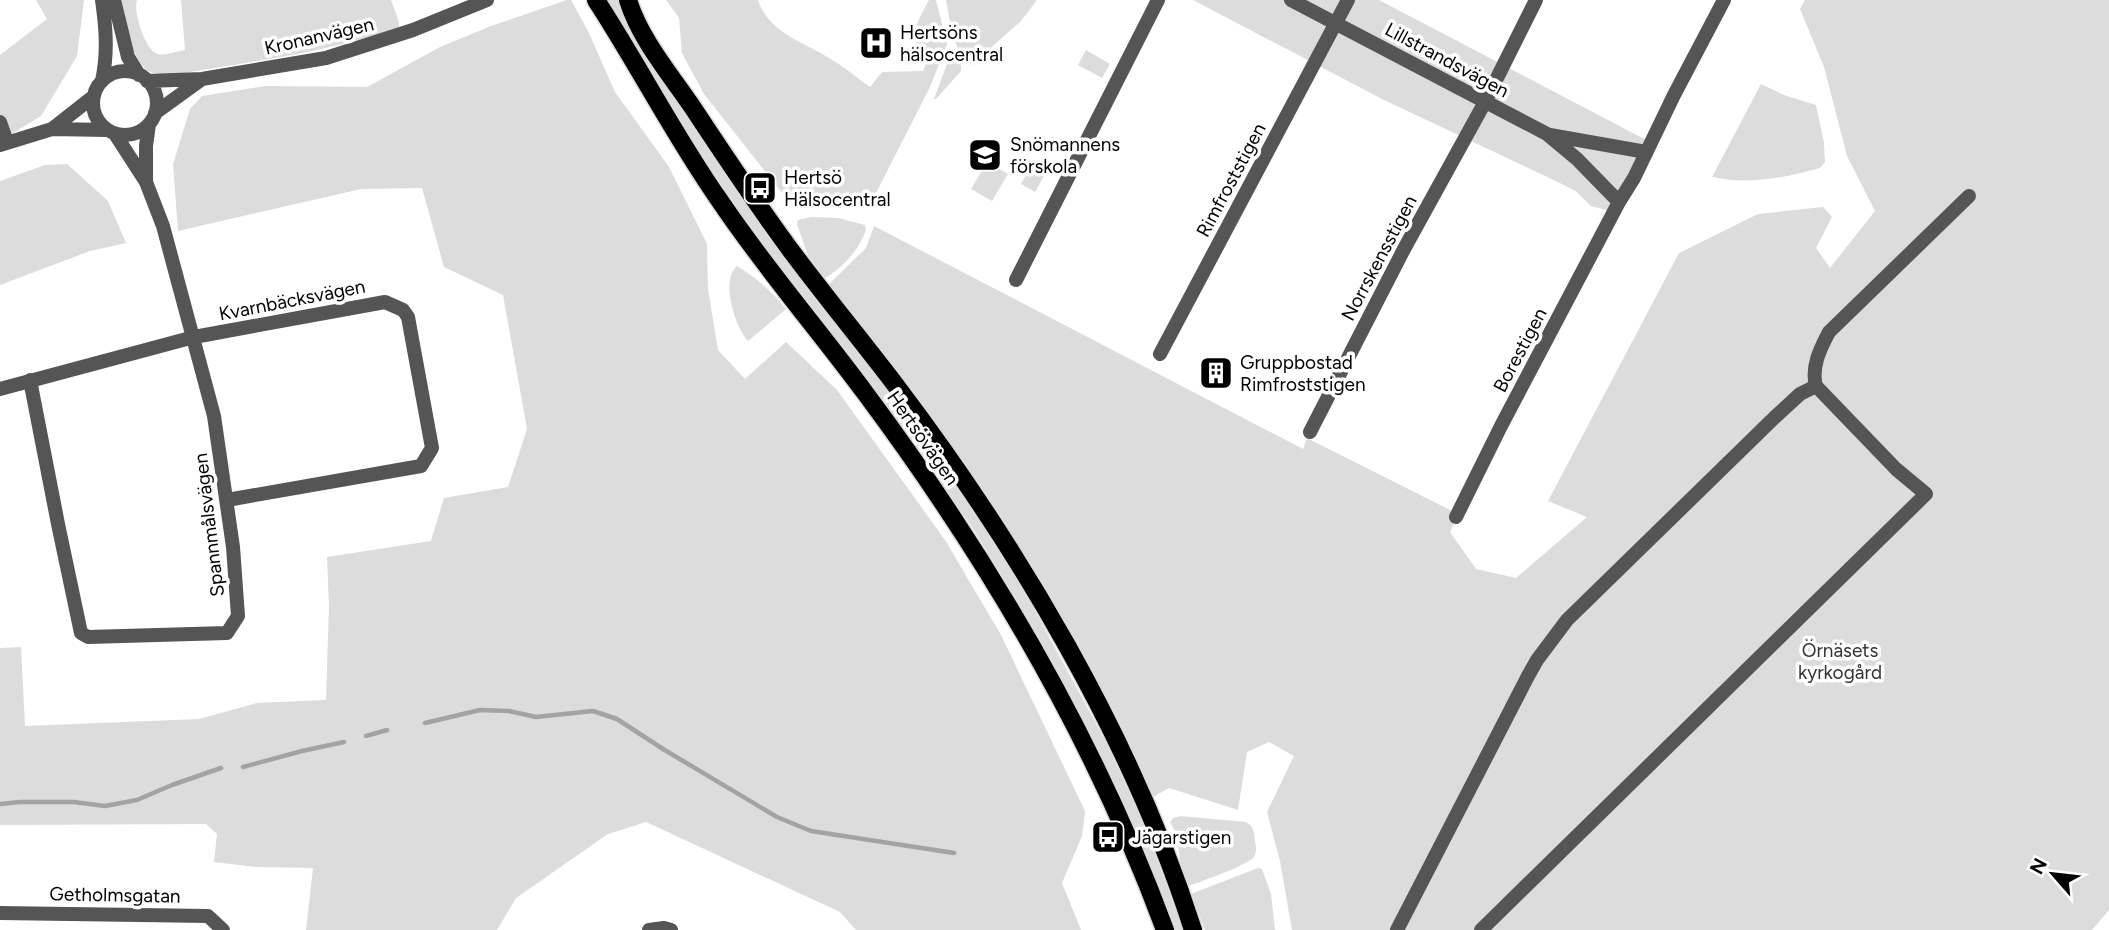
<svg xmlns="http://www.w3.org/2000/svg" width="2109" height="930" font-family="Figtree,sans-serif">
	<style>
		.green { fill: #dcdcdc }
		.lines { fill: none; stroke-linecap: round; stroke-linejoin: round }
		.stream { stroke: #a3a3a3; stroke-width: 4.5 }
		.major-casing { stroke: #dbdbdb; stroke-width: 21 }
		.minor { stroke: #555; stroke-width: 14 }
		.major { stroke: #000; stroke-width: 18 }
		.labels { text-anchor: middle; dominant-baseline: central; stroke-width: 7; stroke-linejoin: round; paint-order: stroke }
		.poi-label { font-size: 19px; fill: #000; stroke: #fff; text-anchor: start }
		.street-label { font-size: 19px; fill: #000; stroke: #fff }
		.park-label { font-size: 19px; fill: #333; stroke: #fff }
	</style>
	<rect width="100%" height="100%" fill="#fff"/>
	<!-- green -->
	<path class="green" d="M36,0H84L77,56L41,116L0,141V55L47,19Z
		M119,0H137C133,11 145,51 158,54C165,56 177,51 185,50L181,0H391L399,22V27C328,53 257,60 184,73C173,74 160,76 150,72C132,64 125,18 119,0Z
		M567,0H571L588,31L615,92L669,167L707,244L708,289L718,350L745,379L786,342L837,390L945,540L1001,635L1085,811L1082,836L1062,883L1081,930H856L840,912L646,822L608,834L516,898L497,930H306L313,868L257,867L214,862L217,834L206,824L0,825V648L21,647L25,726L199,719L257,703L326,700L329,606L327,557L431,541L444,498L508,487L527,429L503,295L444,267L422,188L361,189L178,231L173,164L190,109L202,96L265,86L367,87L440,47L491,26Z
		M603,0H622L644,48L727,175L790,265L883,383L940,461L983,524L1028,598L1106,742L1142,820L1184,930H1175L1131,824L1095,745L1060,678L1018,602L974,530L874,388L761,244L697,149Z
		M666,0H758C769,33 802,41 829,58C843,66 856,77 870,87L882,72L923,71L926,64C909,37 914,27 929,0H936L947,44L930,87L874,197L858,206L825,203L794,208L704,94L682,53L679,18Z
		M946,0H1037L1021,21L971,65C953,52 950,20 946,0Z
		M1193,0H1379L1650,142L1613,212L1591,206L1577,192L1564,185L1382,99Z
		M1805,0H2109V910L2092,930H1292L1280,861L1267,812L1294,756L1269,742L1247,752L1238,810L1169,788L1144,802L1018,566L822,291L866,248L874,226L1303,449L1307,438L1458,514L1450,532L1476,569L1516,578L1587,517L1548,501L1679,253L1758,214L1823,207L1832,217L1816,248L1830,268L1875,211L1847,156L1824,67L1800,9Z
		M953,48L961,63V71L936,99H934Z
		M1086,50L1110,64L1102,78L1078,65Z
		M1761,84L1784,95L1816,105L1824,143L1825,162L1820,168C1784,178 1749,185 1712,177Z
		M987,162L1008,174L992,201L971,189Z
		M1033,163L1047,170L1035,192L1021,184Z
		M67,164L108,201L126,243L90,251L0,285V181L45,165Z
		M811,217L838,218L865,225L866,230C859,250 844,266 827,277L824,278L808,256L797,224L798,220Z
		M737,266C755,277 772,291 786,309L748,341C735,327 720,280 737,266Z
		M1181,816L1246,822C1254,827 1254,832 1255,841C1256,846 1257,852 1254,857C1250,864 1198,883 1188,886L1180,862L1177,835L1170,822L1173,818Z
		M1258,868L1262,869L1271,894L1275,930H1205L1191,894Z"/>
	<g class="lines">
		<!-- stream -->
		<path class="stream" d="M425,723L480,710L509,711L536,717L593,711L617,719L663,749L777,817L811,831L954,853
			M366,736L387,730
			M243,767L302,751L344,742
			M0,804L20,802H74L105,806L137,800L172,785L221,768"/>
		<defs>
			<path id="major" d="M596,0C639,66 675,137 720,201C765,268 818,329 866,394C988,558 1094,737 1165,930
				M628,0C640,39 670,74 693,108C724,155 756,203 789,248C824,295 862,341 897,387C1018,547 1132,738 1193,930"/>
		</defs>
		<!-- major casing -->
		<use href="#major" class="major-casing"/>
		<!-- minor -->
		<path class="minor" d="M114,0L128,57L139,75
			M1291,0L1547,134L1577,159L1619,202
			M93 103a32 32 0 1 1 64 0a32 32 0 1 1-64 0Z
			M102,81C108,53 106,28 102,0
			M147,81L202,79L326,58L413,30L487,0
			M155,113L202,79
			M0,122L7,142
			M52,129L94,96
			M1550,135L1646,152
			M0,145L52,129L107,130
			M146,181V146L149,124
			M1016,280L1158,0
			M1160,354L1348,0
			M30,380L58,524L81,633L88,637L227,633L238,616L233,547L214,416L163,226L146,182L115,134
			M0,389L194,337L385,302L403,310L408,317L432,448L421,466L227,500
			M1310,432L1404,249L1485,102L1536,0
			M1456,517L1501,426L1619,202L1634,178L1674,95L1724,0
			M0,913L208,916L223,930
			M649,930L664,928L671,930
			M1397,930L1528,676L1537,660L1567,620L1775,417L1800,394L1816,386C1811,367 1820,349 1829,332L1969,196
			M1481,930L1926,494L1896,469L1816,386"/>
		<!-- major -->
		<use href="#major" class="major"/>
	</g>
	<!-- icons -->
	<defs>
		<symbol id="hospital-square" viewBox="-11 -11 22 22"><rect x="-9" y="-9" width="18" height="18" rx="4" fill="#000" stroke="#fff"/><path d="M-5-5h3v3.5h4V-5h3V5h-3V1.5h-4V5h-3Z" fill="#fff"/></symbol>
		<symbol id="school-square" viewBox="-11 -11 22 22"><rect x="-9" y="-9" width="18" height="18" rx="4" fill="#000" stroke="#fff"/><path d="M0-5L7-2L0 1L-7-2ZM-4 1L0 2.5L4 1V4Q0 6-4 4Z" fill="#fff"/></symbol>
		<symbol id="bus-square" viewBox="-11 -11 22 22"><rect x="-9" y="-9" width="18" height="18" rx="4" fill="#000" stroke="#fff"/><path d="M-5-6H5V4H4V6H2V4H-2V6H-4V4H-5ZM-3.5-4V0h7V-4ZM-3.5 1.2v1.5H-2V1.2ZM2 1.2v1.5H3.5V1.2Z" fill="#fff"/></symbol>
		<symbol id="building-square" viewBox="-11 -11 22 22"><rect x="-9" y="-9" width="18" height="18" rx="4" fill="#000" stroke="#fff"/><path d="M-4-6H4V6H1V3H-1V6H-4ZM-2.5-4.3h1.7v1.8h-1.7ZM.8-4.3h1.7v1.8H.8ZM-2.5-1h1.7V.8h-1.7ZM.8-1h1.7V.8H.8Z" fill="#fff"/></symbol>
	</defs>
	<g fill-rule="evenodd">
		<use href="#hospital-square" x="857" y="24" width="38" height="38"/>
		<use href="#school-square" x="966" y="136" width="38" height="38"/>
		<use href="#bus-square" x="741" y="169" width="38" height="38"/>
		<use href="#building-square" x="1197" y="354" width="38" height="38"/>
		<use href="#bus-square" x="1089" y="818" width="38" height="38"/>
	</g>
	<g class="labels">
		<!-- poi labels -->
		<g class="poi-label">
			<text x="900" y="32">Hertsöns<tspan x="900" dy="22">hälsocentral</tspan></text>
			<text x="1010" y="144">Snömannens<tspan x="1010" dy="22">förskola</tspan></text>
			<text x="784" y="177">Hertsö<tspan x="784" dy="22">Hälsocentral</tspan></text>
			<text x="1240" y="362">Gruppbostad<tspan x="1240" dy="22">Rimfroststigen</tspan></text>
			<text x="1132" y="837">Jägarstigen</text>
		</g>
		<!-- street labels -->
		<g class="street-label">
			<text transform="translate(319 36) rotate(-13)">Kronanvägen</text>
			<text transform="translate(1447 60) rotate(28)">Lillstrandsvägen</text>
			<text transform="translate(1231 180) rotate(-62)">Rimfroststigen</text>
			<text transform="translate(1379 258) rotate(-62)">Norrskensstigen</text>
			<text transform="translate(292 300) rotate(-11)">Kvarnbäcksvägen</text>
			<text transform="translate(1520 350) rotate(-62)">Borestigen</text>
			<text transform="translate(923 438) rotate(55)">Hertsövägen</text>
			<text transform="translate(209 525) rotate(-97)">Spannmålsvägen</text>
			<text transform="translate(115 895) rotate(1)">Getholmsgatan</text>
		</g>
		<!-- park labels -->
		<g class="park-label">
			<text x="1840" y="650">Örnäsets<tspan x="1840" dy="22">kyrkogård</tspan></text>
		</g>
	</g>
	<!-- north arrow -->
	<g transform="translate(2053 874) rotate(298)" stroke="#ffffff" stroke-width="5" paint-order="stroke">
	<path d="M0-5L12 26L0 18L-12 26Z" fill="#000000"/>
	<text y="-10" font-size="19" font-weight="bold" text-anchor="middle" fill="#000000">N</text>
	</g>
</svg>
